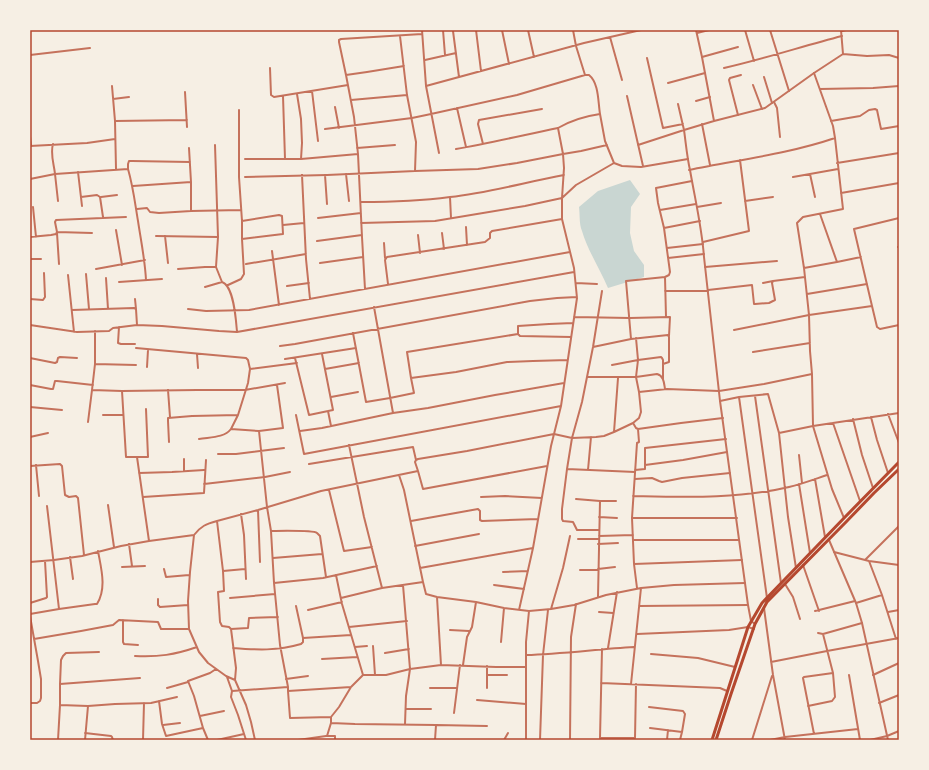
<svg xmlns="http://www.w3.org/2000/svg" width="929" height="770" font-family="'Archivo Narrow',sans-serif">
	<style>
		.water { fill: #c9d6d2 }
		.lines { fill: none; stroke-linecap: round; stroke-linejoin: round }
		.minor { stroke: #c5725c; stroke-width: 2 }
		.tertiary { stroke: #c5725c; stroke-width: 2 }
		.primary { stroke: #b5482f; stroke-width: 3 }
		.neatline { fill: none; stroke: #b5482f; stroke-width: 1.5 }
	</style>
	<rect width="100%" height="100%" fill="#f6efe4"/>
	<!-- water -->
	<path class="water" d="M630,180L640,194L631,207L630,233L634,251L644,265V277L608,288C600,269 588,251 582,231C579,224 580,214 579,207L598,191Z"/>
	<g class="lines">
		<!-- minor -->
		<path class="minor" d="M422,30L426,86L439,153
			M443,30L445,55
			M476,30L481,71
			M502,30L509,64
			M528,30L534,57
			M745,30L754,61
			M770,30L789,91
			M453,31L459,77
			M842,31L846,30
			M697,33L709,30
			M400,36L407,95L416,142L415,171
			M610,37L622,80
			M30,55L90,48
			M702,57L738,47
			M647,58L663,128L683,124
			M425,60L456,53
			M270,68L271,95L274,97L348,85
			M724,68C764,59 803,46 842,36
			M346,75L367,72L404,66
			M764,77L772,103
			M668,83L705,73
			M753,85L762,109
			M112,86L115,121L116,169
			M426,86L584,43L641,30
			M820,89L873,88L899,86
			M312,91L318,141
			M185,92L187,127
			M297,94L301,119L302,143L301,159
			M283,96L285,159
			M627,96L643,166
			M113,99L129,97
			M351,100L407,95
			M696,101L710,97
			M774,102L777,108L780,137
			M335,107L339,128
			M457,108L466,147
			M600,114L605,141L614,163
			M738,115L729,80L730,78L741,75
			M115,121L187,120
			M831,121L860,116L869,110L875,109L877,110L881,129L899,126
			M702,124L710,165
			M325,129L412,118L431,114L517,95L585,75
			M30,136L31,146
			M835,138L843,209L803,217L797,223L804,268L809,315L810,351L812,374L813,426L832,489L844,518
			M53,144C50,154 54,164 55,174C56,183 57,192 58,201
			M483,144L478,124L479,120L542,109
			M215,145L218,237L216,267L222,282C234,286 236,320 237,332
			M638,145L684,130L678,104
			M30,146L87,143L115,139
			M189,148L191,182V211
			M357,148L395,145
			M456,149C490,143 524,135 558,128C570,121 586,116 600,114C598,102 599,83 589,75H585L576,46L573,30
			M245,159H301L358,154
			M837,163L899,153
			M128,169V164L129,161H132L190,162
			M689,170C737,160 788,154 835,138L833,126L814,73
			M78,172L82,206
			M346,174L349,201
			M810,174L815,197
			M302,175L306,259L310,299
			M325,175L327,204
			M245,177L327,175L415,171L478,169L517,163L563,154L581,151L607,145
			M793,177L838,169
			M30,179L55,174L128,169C133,186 135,203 138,221C141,241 145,260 146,280
			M133,186L191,182
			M841,193L899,183
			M81,197L97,195L100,197L103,217
			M101,197L117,195
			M450,197L451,218
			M745,201L773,197
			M361,202C390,202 420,201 450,197C488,193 526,182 564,175
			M33,207L36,237
			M697,207L721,203
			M137,209L147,208L150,212L159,213L191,211L241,210
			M660,210L696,204
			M318,218L361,213
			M361,223L435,221L525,206L562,198L564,168L563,154L558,128
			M283,225L304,223
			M466,227L467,245
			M664,228L700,221
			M116,230L122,265
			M57,232L92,233
			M57,233L59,264
			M442,233L444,249
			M418,235L420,253
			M156,236L218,237
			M165,236L168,263
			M30,237L51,235L56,234L57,232L55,222L56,220L126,217
			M242,239L283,234L282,216L279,215L242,221
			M317,241L362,235
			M703,242L749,231L740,160
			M384,243L385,258
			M898,247H899
			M667,248L703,244
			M272,251L279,305
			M668,258L704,254
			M30,259H41
			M837,262L861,257
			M320,263L363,257
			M246,264L306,254
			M705,267L777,261
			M804,268L837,262L820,214
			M96,269L145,260
			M178,269L205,267H216
			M86,274L89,309
			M68,275L74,332
			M665,277L669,275L670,272L664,228L658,203L656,188L692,181
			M106,278L108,309
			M119,282L162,279
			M576,283L597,284
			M763,283L773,281
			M388,284L385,260L387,257L485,242L490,238V233L492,231L562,219
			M228,285L241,279L244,274L242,239V221L239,177V110
			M287,286L309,283
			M205,287L222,282
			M365,289L362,237L358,154L354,117L346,75L339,42V40L341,39L422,34
			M708,290L752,285L754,304H755L769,303L775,300L772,283L773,281L805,277
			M665,291H708
			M807,294L867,284
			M30,299L43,300L45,297L44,273
			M135,299L136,309
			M872,306L877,327L880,329L899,325
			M374,307L393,413
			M188,309L206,311L249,310L570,252
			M72,310L134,308L136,309L137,325
			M574,317L630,318L670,317L669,336
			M30,325L77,332L109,331L113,328L137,325L162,326L219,331L237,332L574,272
			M119,327L118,343L121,344H135
			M734,330L809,315L872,306L854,229L899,218
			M353,333L366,402L390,398L414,393L411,378
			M518,334L520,336L571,337
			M636,338L638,360L636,377L639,392L641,412L639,418L633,423L636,428L638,429L639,442L637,443L632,518L634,564L637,588
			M631,339L626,281L665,277L666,317
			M280,346L295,344L530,301L557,298L577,297
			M593,347L631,339L668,335L669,337V362L663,364
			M136,348L246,358L248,360L250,369L248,383L238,415L231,429L259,431L267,507L271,531L274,583L280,645L288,687
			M753,352L810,343
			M197,354L198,368
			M30,358L55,363L57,362L58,358L60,357L77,358
			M295,358L309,415L333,410L322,354
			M285,359L356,348
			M568,360L533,361L507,362L456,372L411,378L407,352L518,334V326L549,324L573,323
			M95,364L136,365
			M612,365L638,360L661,357L662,358L663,360V379
			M147,367L148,350
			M250,369L297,363
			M325,369L359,363
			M587,377H636L657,374C664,376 664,383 665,389
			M30,385L51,389H53L55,381H57L93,385
			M92,390L95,364V331
			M168,390L170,417
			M122,391L126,457H148L146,409
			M639,392L667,389L719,391L764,384L812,374
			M755,396L781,583
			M331,397L358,392
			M739,397L767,598
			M720,401L739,397L768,394L779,433L788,517L796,568
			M30,407L62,410
			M328,411L331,426
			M888,414L899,443
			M103,415H123
			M296,415L304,454L561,406
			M871,417L877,440L888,473
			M853,419L862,455L873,488
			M88,422L92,390L122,391L197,390H245L285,383
			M833,423L860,501
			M638,429L681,423L723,418
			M259,431L283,428L277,385
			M300,431L322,428L393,413L428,408L495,395L564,383
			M614,432L618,378
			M779,433L813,426L899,413
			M30,437L48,433
			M199,439C210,437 224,438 231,429
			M169,442L168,421V418L192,416L238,415
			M349,445L364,517L382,588
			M218,454H236L284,448
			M799,455L802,483
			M137,457L149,541
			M184,459V471
			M309,464L413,447L416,460
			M36,465L39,496
			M645,465L683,460L727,452
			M30,466L60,464L62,466L65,495L69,497L76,496L78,498L84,555
			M567,469L635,472
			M588,470L591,437
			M635,470L645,469V448L726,439
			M418,471L423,489L547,466
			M139,473L172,472L204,470
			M399,475L404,490L423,582L426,594L437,597L476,602L504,608L529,611L551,609L574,605L606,595L641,588L674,585L745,583
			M635,479L652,478L659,481L662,482L682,478L730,473
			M815,479L825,537
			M204,484L265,477L290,472
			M799,484L810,553
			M329,490L344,551L372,547
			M633,496C685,497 739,499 789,487C802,484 815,479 827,475
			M143,497L204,493L206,460
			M481,497L505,496L542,498
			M576,499L600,501H616
			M108,505L114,547
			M258,510L260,562
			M241,514L244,535L246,579
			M599,517L617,518
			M632,518H737
			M411,521L478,509L480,511V520L482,521L538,519
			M599,530H577L573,522L563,521L562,519V509L567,469L572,438L582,402L593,347L602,291
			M271,531C278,531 313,530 317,533C318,534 319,535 320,536L326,577
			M194,535L190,572L188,601L189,629L199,652L208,663L226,676L235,680L246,705L251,722L255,740
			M599,536L633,535
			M578,539H598
			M633,540H739
			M129,544L132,566
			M598,544L618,543
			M415,546L479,534
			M834,552L869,561L899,565
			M70,557L73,579
			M273,558L322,554
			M865,560L899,526
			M869,561L882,595L896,639
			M30,562L54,560L82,556L121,546L149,541L194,535C201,526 206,524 217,521
			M634,564L742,560
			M803,565L819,611
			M122,567L145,566
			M420,568L533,548
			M164,569L166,577L189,575
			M598,569L615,567
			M580,570H598
			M223,571L245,569
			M503,572L528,571
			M336,575L342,604L363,675
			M274,583L323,578L377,566
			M785,584L793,597L800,619
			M403,585L410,669L406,696L405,724
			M494,585L524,589
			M437,597L441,665
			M598,597L600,501
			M230,598L275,594
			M341,598L382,588L423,582
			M158,599V605L160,607L188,605
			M30,603L46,598L47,597L45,561
			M856,603L882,595
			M639,606L748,605
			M764,608L773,675L785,740
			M59,609L95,604H97C107,588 101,568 98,551
			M551,609L563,568L570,536
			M308,610L342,602
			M519,610L533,548L551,446L561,406L577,298L574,268L562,219V198L576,185L614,163L622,166L641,167L688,159
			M815,611L855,601
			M599,612L613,613
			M888,612L899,610
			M30,614L59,609L47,506
			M30,616L38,661L41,679V698L40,701L37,703H30
			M123,620V642L124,644L138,645
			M349,627L407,621
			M231,629L248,628L249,618L278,617
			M450,630L469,631
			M818,633L823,634L862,623
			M637,634L729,630L748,627L754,629
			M303,638L351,635
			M34,639L81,631L113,625L119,620L158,622L161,629H189
			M501,642L504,608
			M373,646L375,675
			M355,647L367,646
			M233,648C257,650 277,651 301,644L303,642V638L296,606
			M608,648L617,592
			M602,649L600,738H635L636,684
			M385,653L409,649
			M651,654L698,658L735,667
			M526,655C562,654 598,649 634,647
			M135,656C159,657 174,655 197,647
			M322,659L357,657
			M771,662L827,651L899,638
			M463,665L467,637L472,627L476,602
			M487,675H507
			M849,675L860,740
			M873,675L899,663
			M227,677L232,691L231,697L238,715L246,740
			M286,679L308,676
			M235,680L236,668L231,629L229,627L222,626L220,622L218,592L224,591L223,571L217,521L258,510L321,491L418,471L415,462L416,460L418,459L467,451L554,434L572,438L596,437L604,436L614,432L633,423
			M601,683L720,688L727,691
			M60,684L140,678
			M631,684L641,588
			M167,688L188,682
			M430,688H457
			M487,688V666
			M232,691L288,687V691L351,687
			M288,691L290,718L331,717
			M477,700L526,704
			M159,701L162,724L166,736L203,728L208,740
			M879,703L899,695
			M60,705L88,706L115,704L151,703L177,697
			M808,706L832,701L835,697L833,673L823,634
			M649,707L683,711L685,714L682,732
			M406,709H431
			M454,713L460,665
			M200,716L224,711
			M331,723L355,724L436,725L435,740
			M163,725L180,723
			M436,725L487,726
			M203,728L194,696L188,681L210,673L216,669
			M650,728L682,732L680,740
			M85,733L111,736L112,737L113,740
			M814,734L803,678L804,677L833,673
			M58,740L60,705V684L61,660L63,656L66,653L99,652
			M85,740L88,706
			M143,740L144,703
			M217,740L244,734
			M298,740L326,736
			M335,740V736H327L331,723V717L339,707L351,687L363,675H386L410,669L441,665L496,667H526
			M504,740L508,733
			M526,740V642L529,611
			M540,740L543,655L548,610
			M570,740L571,637L576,604
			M667,740L668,730
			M752,740L772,676
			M770,740L785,737L858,729
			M870,740L887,736L899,731"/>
		<!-- tertiary -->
		<path class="tertiary" d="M696,30L702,57L714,121L684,130C686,144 687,157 690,170C695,199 702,228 704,257L720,401L748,605L751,621L755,624
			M841,30L843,54
			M714,121L765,108L814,73L843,54L867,56L889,55L899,58
			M829,540L856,603L862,623L888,740"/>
		<!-- primary -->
		<path class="primary" d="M712,740L748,627L762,603L846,516L899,462
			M716,740L731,694L755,624L767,602L846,522L874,493L899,469"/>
	</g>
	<!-- border -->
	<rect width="929" height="770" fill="none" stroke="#f6efe4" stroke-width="62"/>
	<rect x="31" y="31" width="867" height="708" class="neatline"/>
</svg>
